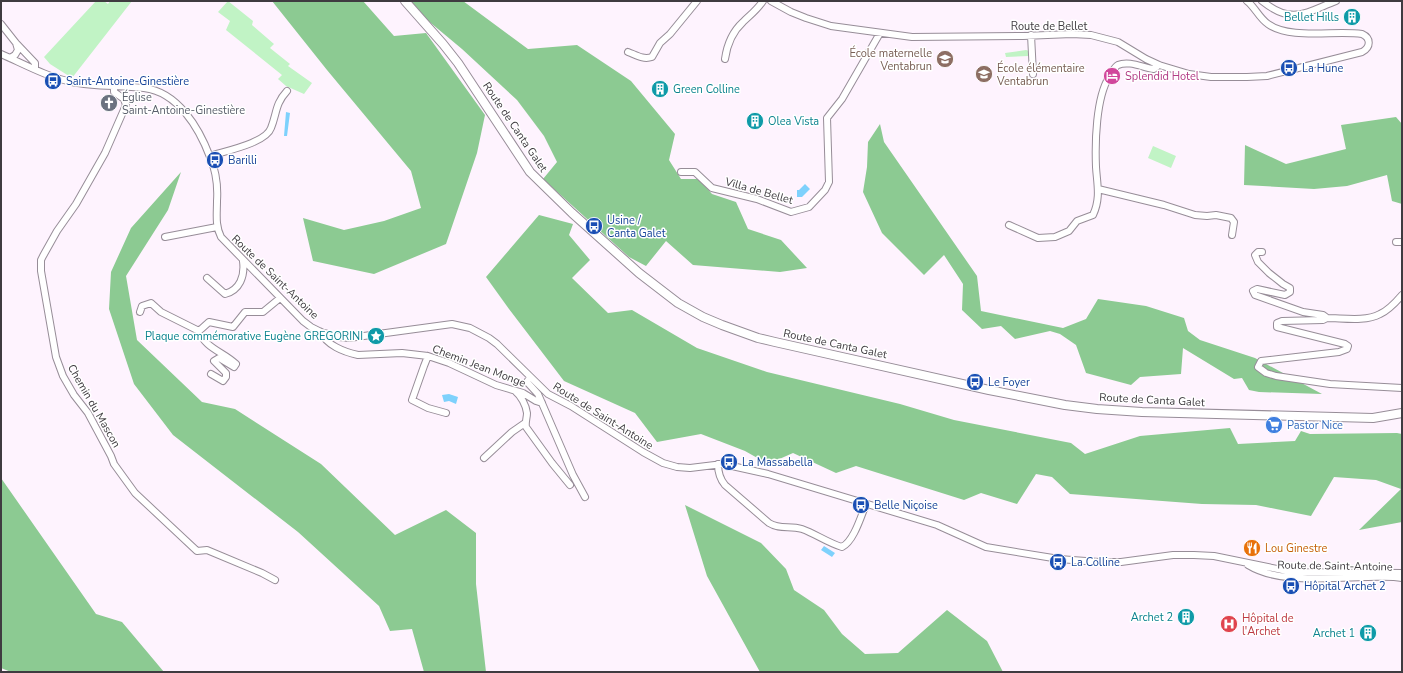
<svg xmlns="http://www.w3.org/2000/svg" width="1403" height="673" font-family="'Nunito Sans',sans-serif">
	<style>
		.green { fill: #c1f3c5 }
		.forest { fill: #8cca92 }
		.water { fill: #7ed1fc }
		.lines { fill: none; stroke-linecap: round; stroke-linejoin: round }
		.minor-casing { stroke: #978d98; stroke-width: 8 }
		.major-casing { stroke: #978d98; stroke-width: 10 }
		.minor { stroke: #fff; stroke-width: 6 }
		.major { stroke: #fff; stroke-width: 8 }
		.labels { text-anchor: middle; dominant-baseline: central; stroke-width: 3; stroke-linejoin: round; paint-order: stroke }
		.culture-label { font-size: 11px; fill: #0d838f; stroke: #fff; text-anchor: end }
		.street-label { font-size: 11px; fill: #3f3b40; stroke: #fff }
		.education-label { font-size: 11px; fill: #785e54; stroke: #fff; text-anchor: end }
		.transit-label { font-size: 11px; fill: #164399; stroke: #fff; text-anchor: start }
		.hotel-label { font-size: 11px; fill: #b23c85; stroke: #fff; text-anchor: start }
		.worship-label { font-size: 11px; fill: #5b616d; stroke: #fff; text-anchor: start }
		.shop-label { font-size: 11px; fill: #366cbe; stroke: #fff; text-anchor: start }
		.food-label { font-size: 11px; fill: #c56008; stroke: #fff; text-anchor: start }
		.health-label { font-size: 11px; fill: #be3a42; stroke: #fff; text-anchor: start }
	</style>
	<rect width="100%" height="100%" fill="#fef3fe"/>
	<!-- green -->
	<path class="green" d="M96,1H104L108,4L110,1H132L72,78L50,64L44,57Z
		M228,1L253,21L252,25L274,44L270,48L290,64L288,66L312,83L304,94L286,86L278,79L282,75L226,30L230,21L218,12Z
		M1026,50L1029,51V56L1006,57L1005,53Z
		M1153,146L1176,156L1171,168L1148,158Z"/>
	<!-- forest -->
	<path class="forest" d="M272,1H363L394,36L426,33L485,115L477,153L446,244L374,274L313,261L303,218L344,230L384,221L421,208L411,171L327,70Z
		M409,1H463L528,49L577,45L631,81L675,134L669,160L681,179H699L712,194L736,202L748,229L781,240L807,268L780,272L693,265L666,241L646,266L629,257L543,179L557,162L544,136L517,100L462,49L426,19Z
		M1396,117L1402,124V204L1392,201L1387,175L1347,186L1314,189L1244,185L1245,145L1286,164L1346,149L1341,125Z
		M880,124L884,142L977,276L981,311L1063,328L1086,319L1098,299L1146,306L1184,318L1188,331L1200,340L1255,358L1322,394L1259,392L1249,390L1242,378L1234,379L1183,348L1181,374L1140,377L1131,385L1086,373L1076,345L1060,334L1050,331L1015,339L1001,326L982,329L962,310L963,284L944,255L924,275L882,233L863,192L867,167L868,142Z
		M181,172L168,210L126,276L137,340L202,402L235,409L321,464L395,535L446,510L476,533V584L486,672H424L412,629L390,631L379,606L298,532L173,435L134,384L109,309L111,272L131,228Z
		M539,215L573,224L569,235L590,260L572,278L608,313L632,310L697,348L767,372L900,404L954,420L1071,443L1085,454L1140,436L1230,428L1238,444L1295,441L1301,431L1310,434L1397,433L1402,434V522L1359,530L1401,489L1376,480L1334,477L1311,516L1256,505L1202,504L1070,494L1052,477L1036,474L1017,504L981,493L964,500L856,466L836,473L793,453L768,464L745,451L701,434L657,442L635,413L564,381L509,309L486,277Z
		M1,478L96,614L122,622L164,672H11L1,668Z
		M685,505L761,543L786,569L794,590L824,610L842,634L865,654L898,653L947,610L987,641L1003,672H760L707,576Z"/>
	<!-- water -->
	<path class="water" d="M286,112L290,113L287,136H284Z
		M805,184L810,189L802,197H797V190H799Z
		M449,394L458,397L456,404L449,401L444,402L442,395Z
		M824,546L835,553L832,557L821,550Z"/>
	<g class="lines">
		<defs>
			<path id="minor" d="M771,1L791,12L806,18L831,26L912,37L1023,36L1072,34L1091,35L1118,42L1146,59L1159,65L1189,74L1211,77H1247L1267,76L1362,52C1371,47 1371,38 1362,34C1335,30 1290,40 1268,24C1259,18 1255,7 1247,1
				M1262,1C1292,25 1305,13 1336,1
				M1,24L16,43L35,63V69
				M1031,35L1033,74
				M628,52C636,55 643,60 652,57L660,43L670,34L697,1
				M1,54C24,64 47,77 72,82C95,87 120,85 144,88C178,92 199,128 210,157C216,171 218,186 217,201C217,214 215,225 221,237L303,321L311,327L321,332L339,337L349,338L452,324L470,328L489,338L497,344L548,394L571,406L643,452L663,463L677,467L690,468L723,464L768,474L937,525L986,547L1059,559L1099,562H1121L1173,555H1194L1214,556L1292,572L1402,573
				M10,58L15,55L18,50L16,43
				M725,59C727,45 732,32 743,22C750,15 757,10 763,1
				M114,86V92L124,99L126,105L105,153L76,204L57,231L43,256L41,260V271L56,357L63,376L74,395L88,413L111,456L114,464L135,493L197,551L207,550L262,573L275,580
				M210,156C225,151 266,143 271,128C277,113 275,104 287,91
				M681,172H695L712,188L757,199L791,212L809,207L825,190L829,182L827,118L842,99L880,33
				M1098,189L1164,205L1195,215L1207,216L1216,215L1231,218L1234,222L1232,235
				M1009,225L1038,238L1055,237L1069,231L1077,221L1093,215C1101,198 1097,184 1096,167C1095,142 1096,98 1109,77C1112,73 1114,67 1118,65C1129,60 1144,68 1154,69L1159,65
				M165,237L217,227
				M1396,242H1402
				M1262,252H1258L1255,255L1258,262L1269,273L1283,284L1290,288V292L1285,295L1257,289L1253,291L1255,295L1303,312L1323,315L1327,318L1323,320L1282,321L1277,323V327L1345,344L1348,346L1347,349L1339,352L1261,361L1258,367L1266,373L1276,376L1330,384L1402,388
				M207,278L225,294C240,290 245,276 243,261
				M140,312L142,306L151,303L161,312L199,331L209,322L233,327L245,312H263L280,298
				M1327,318C1343,318 1365,322 1380,314C1389,310 1396,302 1402,295
				M198,330C206,349 222,351 236,364L234,367L219,358L214,361L226,373V377L223,381L211,374
				M321,332C326,345 344,352 358,355L402,353L428,356L449,363L496,385L523,393L536,401L542,403
				M428,356L424,366L412,400L428,408L446,413
				M530,377L527,382L538,394L573,475L585,497
				M515,391C521,396 526,405 527,413C527,418 525,422 526,427L552,463L570,485
				M484,458L512,432L525,423
				M718,464C718,473 720,479 725,485L769,523C780,530 790,525 802,529C816,534 828,543 842,547C854,541 861,516 866,504
				M1248,565C1281,585 1331,577 1368,577C1380,577 1391,576 1402,578"/>
			<path id="major" d="M405,1L443,44L458,63L530,172L572,213L639,273L678,303L703,317L722,325L758,338L775,342L989,390L1065,405L1097,409L1142,412L1373,418L1402,413"/>
		</defs>
		<!-- minor casing -->
		<use href="#minor" class="minor-casing"/>
		<!-- major casing -->
		<use href="#major" class="major-casing"/>
		<!-- minor -->
		<use href="#minor" class="minor"/>
		<!-- major -->
		<use href="#major" class="major"/>
	</g>
	<!-- icons -->
	<defs>
		<symbol id="building-disc" viewBox="-11 -11 22 22"><circle r="9.5" fill="#0f9aa8" stroke="#fff"/><path d="M-4-6H4V6H1V3H-1V6H-4ZM-2.5-4.3h1.7v1.8h-1.7ZM.8-4.3h1.7v1.8H.8ZM-2.5-1h1.7V.8h-1.7ZM.8-1h1.7V.8H.8Z" fill="#fff"/></symbol>
		<symbol id="school-disc" viewBox="-11 -11 22 22"><circle r="9.5" fill="#8d6e63" stroke="#fff"/><path d="M0-5L7-2L0 1L-7-2ZM-4 1L0 2.5L4 1V4Q0 6-4 4Z" fill="#fff"/></symbol>
		<symbol id="bus-disc" viewBox="-11 -11 22 22"><circle r="9.5" fill="#1a4fb4" stroke="#fff"/><path d="M-5-6H5V4H4V6H2V4H-2V6H-4V4H-5ZM-3.5-4V0h7V-4ZM-3.5 1.2v1.5H-2V1.2ZM2 1.2v1.5H3.5V1.2Z" fill="#fff"/></symbol>
		<symbol id="hotel-disc" viewBox="-11 -11 22 22"><circle r="9.5" fill="#d1479c" stroke="#fff"/><path d="M-6-4.5h1.5V1H6V5H4.5V3h-9V5H-6ZM-4 0a1.8 1.8 0 1 1 3.6 0ZM.5 0V-2.5h3Q6-2.5 6 0Z" fill="#fff"/></symbol>
		<symbol id="church-disc" viewBox="-11 -11 22 22"><circle r="9.5" fill="#6b7280" stroke="#fff"/><path d="M-1.2-6h2.4v3.5h3.3v2.4h-3.3V6h-2.4V-.1h-3.3v-2.4h3.3Z" fill="#fff"/></symbol>
		<symbol id="sight-disc" viewBox="-11 -11 22 22"><circle r="9.5" fill="#0f9aa8" stroke="#fff"/><path d="M0-6L1.8-2.2L6-1.7L2.9 1.2L3.7 5.4L0 3.3L-3.7 5.4L-2.9 1.2L-6-1.7L-1.8-2.2Z" fill="#fff"/></symbol>
		<symbol id="supermarket-disc" viewBox="-11 -11 22 22"><circle r="9.5" fill="#3f7fe0" stroke="#fff"/><path d="M-6-5.5h2.5l.6 2H6L4.5 2H-2.5L-4.4-4H-6ZM-1.5 3.2a1.3 1.3 0 1 0 .1 0ZM3 3.2a1.3 1.3 0 1 0 .1 0Z" fill="#fff"/></symbol>
		<symbol id="restaurant-disc" viewBox="-11 -11 22 22"><circle r="9.5" fill="#e8710a" stroke="#fff"/><path d="M-5-6h1v4h1v-4h1v4h1v-4h1v5L-1.5 .5V6h-2V.5L-5-1ZM5-6V6H3V1.5H1.5Q1.5-4 5-6Z" fill="#fff"/></symbol>
		<symbol id="hospital-disc" viewBox="-11 -11 22 22"><circle r="9.5" fill="#e0444e" stroke="#fff"/><path d="M-5-5h3v3.5h4V-5h3V5h-3V1.5h-4V5h-3Z" fill="#fff"/></symbol>
	</defs>
	<g fill-rule="evenodd">
		<use href="#building-disc" x="1342" y="7" width="20" height="20"/>
		<use href="#school-disc" x="935" y="49" width="20" height="20"/>
		<use href="#bus-disc" x="1279" y="58" width="20" height="20"/>
		<use href="#school-disc" x="974" y="64" width="20" height="20"/>
		<use href="#hotel-disc" x="1102" y="66" width="20" height="20"/>
		<use href="#bus-disc" x="43" y="71" width="20" height="20"/>
		<use href="#building-disc" x="650" y="79" width="20" height="20"/>
		<use href="#church-disc" x="99" y="93" width="20" height="20"/>
		<use href="#building-disc" x="745" y="111" width="20" height="20"/>
		<use href="#bus-disc" x="205" y="150" width="20" height="20"/>
		<use href="#bus-disc" x="584" y="216" width="20" height="20"/>
		<use href="#sight-disc" x="366" y="326" width="20" height="20"/>
		<use href="#bus-disc" x="965" y="372" width="20" height="20"/>
		<use href="#supermarket-disc" x="1264" y="415" width="20" height="20"/>
		<use href="#bus-disc" x="719" y="452" width="20" height="20"/>
		<use href="#bus-disc" x="851" y="495" width="20" height="20"/>
		<use href="#restaurant-disc" x="1242" y="538" width="20" height="20"/>
		<use href="#bus-disc" x="1048" y="552" width="20" height="20"/>
		<use href="#bus-disc" x="1281" y="576" width="20" height="20"/>
		<use href="#building-disc" x="1176" y="607" width="20" height="20"/>
		<use href="#hospital-disc" x="1219" y="614" width="20" height="20"/>
		<use href="#building-disc" x="1358" y="623" width="20" height="20"/>
	</g>
	<g class="labels">
		<!-- culture labels -->
		<g class="culture-label">
			<text x="1339" y="17">Bellet Hills</text>
			<text x="673" y="89" text-anchor="start">Green Colline</text>
			<text x="768" y="121" text-anchor="start">Olea Vista</text>
			<text x="363" y="336">Plaque commémorative Eugène GREGORINI</text>
			<text x="1173" y="617">Archet 2</text>
			<text x="1355" y="633">Archet 1</text>
		</g>
		<!-- street labels -->
		<g class="street-label">
			<text x="1049" y="26">Route de Bellet</text>
			<text transform="translate(515 127) rotate(56)">Route de Canta Galet</text>
			<text transform="translate(759 191) rotate(16)">Villa de Bellet</text>
			<text transform="translate(275 277) rotate(44)">Route de Saint-Antoine</text>
			<text transform="translate(835 344) rotate(12)">Route de Canta Galet</text>
			<text transform="translate(479 366) rotate(21)">Chemin Jean Monge</text>
			<text transform="translate(1152 400) rotate(3)">Route de Canta Galet</text>
			<text transform="translate(94 406) rotate(60)">Chemin du Mascon</text>
			<text transform="translate(603 416) rotate(32)">Route de Saint-Antoine</text>
			<text transform="translate(1335 566) rotate(1)">Route de Saint-Antoine</text>
		</g>
		<!-- education labels -->
		<g class="education-label">
			<text x="932" y="53">École maternelle<tspan x="932" dy="13">Ventabrun</tspan></text>
			<text x="997" y="68" text-anchor="start">École élémentaire<tspan x="997" dy="13">Ventabrun</tspan></text>
		</g>
		<!-- transit labels -->
		<g class="transit-label">
			<text x="1302" y="68">La Hune</text>
			<text x="66" y="81">Saint-Antoine-Ginestière</text>
			<text x="228" y="160">Barilli</text>
			<text x="607" y="220">Usine /<tspan x="607" dy="13">Canta Galet</tspan></text>
			<text x="988" y="382">Le Foyer</text>
			<text x="742" y="462">La Massabella</text>
			<text x="874" y="505">Belle Niçoise</text>
			<text x="1071" y="562">La Colline</text>
			<text x="1304" y="586">Hôpital Archet 2</text>
		</g>
		<!-- hotel labels -->
		<g class="hotel-label">
			<text x="1125" y="76">Splendid Hotel</text>
		</g>
		<!-- worship labels -->
		<g class="worship-label">
			<text x="122" y="97">Église<tspan x="122" dy="13">Saint-Antoine-Ginestière</tspan></text>
		</g>
		<!-- shop labels -->
		<g class="shop-label">
			<text x="1287" y="425">Pastor Nice</text>
		</g>
		<!-- food labels -->
		<g class="food-label">
			<text x="1265" y="548">Lou Ginestre</text>
		</g>
		<!-- health labels -->
		<g class="health-label">
			<text x="1242" y="618">Hôpital de<tspan x="1242" dy="13">l'Archet</tspan></text>
		</g>
	</g>
	<!-- border -->
	<rect width="1403" height="673" fill="none" stroke="#3f3b40" stroke-width="4"/>
</svg>
